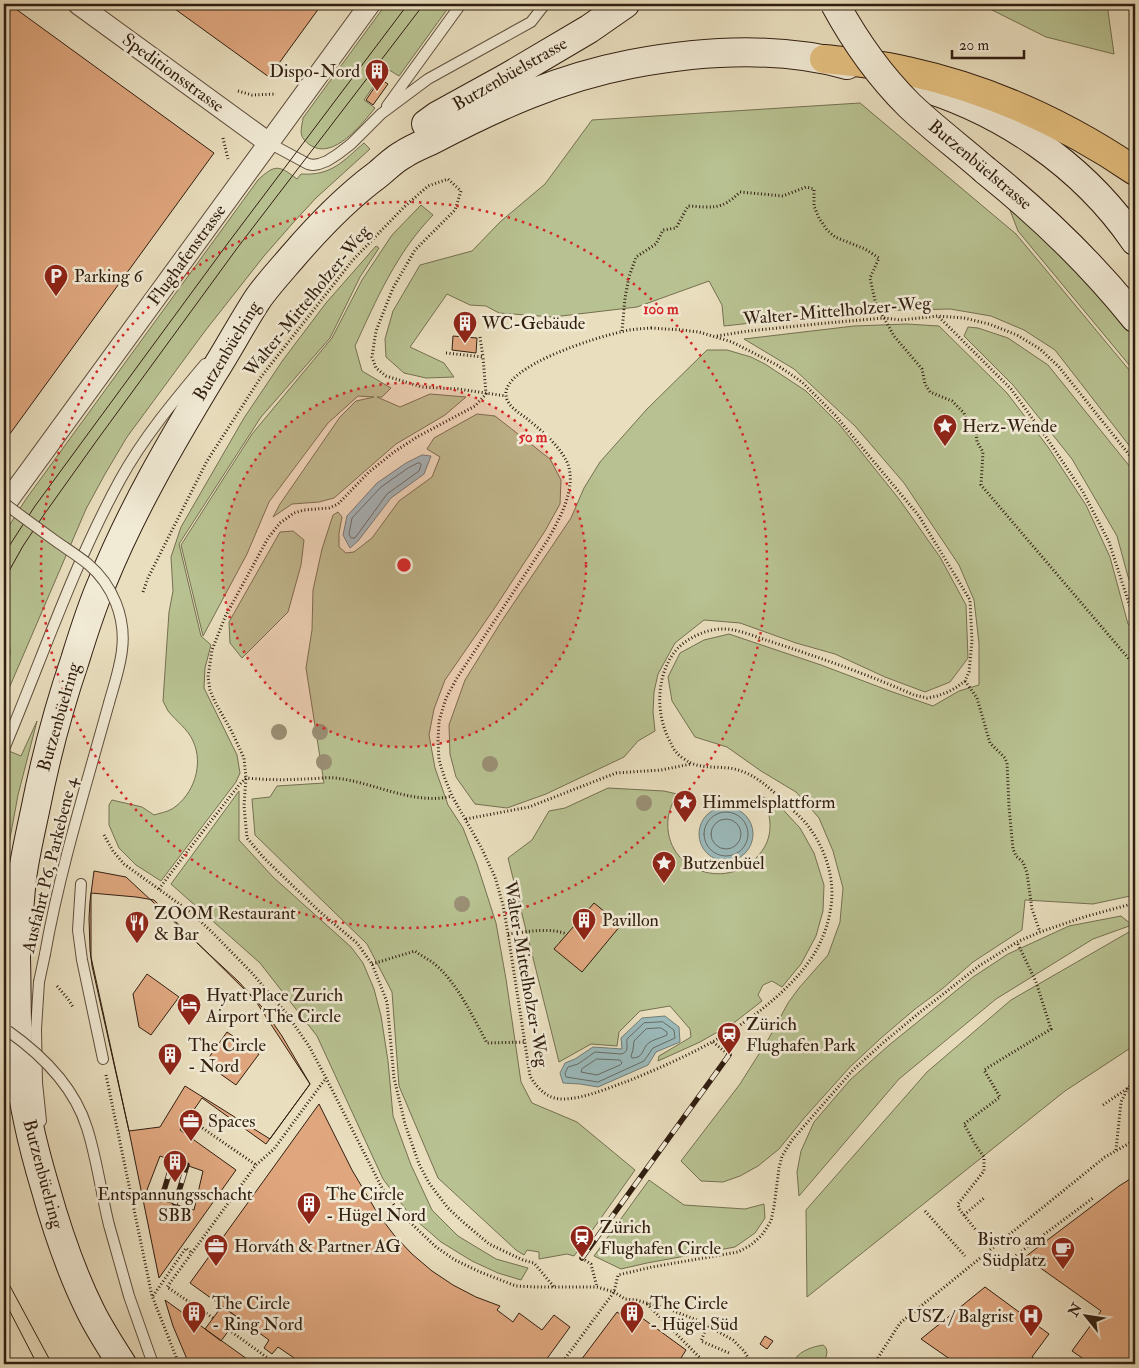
<svg xmlns="http://www.w3.org/2000/svg" width="1139" height="1368" font-family="'IM FELL Double Pica',serif">
	<style>
		.green { fill: #b8c191; stroke: #747050 }
		.water { fill: #9bbabb; stroke: #717c77 }
		.lines { fill: none; stroke-linecap: round; stroke-linejoin: round }
		.shore { stroke: #666c66; stroke-width: 1 }
		.building { fill: #e0a77f; stroke: #311e10; fill-rule: evenodd }
		.lane-casing { stroke: #5f4e3c; stroke-width: 12 }
		.street-casing { stroke: #5f4e3c; stroke-width: 22 }
		.secondary-casing { stroke: #311e10; stroke-width: 30 }
		.highway-casing { stroke: #311e10; stroke-width: 30 }
		.path { stroke: #311e10; stroke-width: 3; stroke-dasharray: 1 2.5; stroke-linecap: butt }
		.lane { stroke: #f1ead5; stroke-width: 10 }
		.street { stroke: #f1ead5; stroke-width: 20 }
		.secondary { stroke: #f1ead5; stroke-width: 28 }
		.highway { stroke: #e4bf7f; stroke-width: 28 }
		.tram { stroke: #311e10; stroke-width: 1 }
		.rail-casing { stroke: #311e10; stroke-width: 5.5 }
		.rail { stroke: #f1ead5; stroke-width: 4; stroke-dasharray: 11; stroke-linecap: butt }
		.lane-bridge-casing { stroke: #5f4e3c; stroke-width: 12; stroke-linecap: butt }
		.secondary-bridge-casing { stroke: #311e10; stroke-width: 30; stroke-linecap: butt }
		.lane-bridge { stroke: #f1ead5; stroke-width: 10 }
		.secondary-bridge { stroke: #f1ead5; stroke-width: 28 }
		.tree { fill: #9a8f74 }
		.ring { fill: none; stroke: #d62828; stroke-width: 2.5; stroke-dasharray: 2.5 5 }
		.labels { text-anchor: middle; dominant-baseline: central; stroke-width: 5; stroke-linejoin: round; paint-order: stroke }
		.poi-label { font-size: 18px; fill: #311e10; stroke: #f1ead5; text-anchor: start }
		.street-label { font-size: 18px; fill: #311e10; stroke: #f1ead5 }
		.centre { fill: #d62828; stroke: #f1ead5; stroke-width: 2.5 }
		.ring-label { font-size: 15px; text-anchor: middle; font-weight: bold; fill: #d62828; stroke: #f1ead5; stroke-width: 5; stroke-linejoin: round; paint-order: stroke }
	</style>
	<rect width="100%" height="100%" fill="#e9debe"/>
	<filter id="stains"><feTurbulence type="fractalNoise" baseFrequency=".004" numOctaves="4"/><feColorMatrix values="0 0 0 0 .2 0 0 0 0 .09 0 0 0 0 .02 0 0 0 .5 -.17"/></filter>
	<radialGradient id="worn" r=".72"><stop offset=".6" stop-color="#630" stop-opacity="0"/><stop offset="1" stop-color="#630" stop-opacity=".3"/></radialGradient>
	<!-- green -->
	<path class="green" d="M386,4H451L399,76L386,68L364,100L375,108C362,124 333,161 310,145C298,136 301,132 303,118Z
		M980,4H1107L1114,54L1046,37Z
		M860,103L1016,234L1135,377V453L1055,350L1024,330L991,316L950,309L862,311L724,326L722,305L709,281L637,307L553,317L499,313L486,306L470,305L447,294L410,347L444,363L454,377L426,378L404,373L386,357L385,339L393,311L420,265L472,251L500,222L545,184L592,120Z
		M364,143L370,149L316,198L292,224L264,256L205,331L127,437L105,474L86,509L4,700V676L9,662L10,652L9,644L4,632V534L26,499L258,180C275,164 279,165 297,179L301,174C332,176 343,161 364,143Z
		M1007,202L1046,235L1135,331V372L1018,231Z
		M421,205L433,215C397,252 376,300 355,346L362,371L391,388L382,397H377L400,407L430,394L466,397L445,415L396,444L334,498L319,502L292,504L273,517L280,504L340,417L356,401L374,397L358,396L328,423L269,502L247,554L203,636L181,545L252,434L332,338L362,280L392,235Z
		M376,246L379,248L360,277L330,338L261,417L179,544L201,636L211,645L205,668L204,688L237,755L240,773L236,782L161,881L136,865L119,848L109,825V805L112,800L142,807L154,815C160,813 167,812 172,809C194,795 204,764 193,741C188,729 176,721 168,711C166,708 165,704 163,701L169,612L173,591L171,557L181,527L244,418L283,360L326,303Z
		M907,324L939,326L1007,393L1048,447L1086,505L1110,557L1128,624L1135,630V895L1093,904L1025,900L1022,930L973,962L942,989L915,1009L881,1038L850,1067L805,1117L779,1149L758,1166L740,1176L723,1182L701,1181L681,1161L740,1084L769,1038L788,1003L799,988L828,955L840,922L843,888L833,851L819,818L796,792L761,771L727,747L695,737L672,701L668,677L680,653L704,640L729,634L821,665L890,691L933,706L959,691L979,685V643L974,600L959,565L904,483L855,426L794,369L744,339L854,326Z
		M968,327L978,328L1008,338L1048,365L1135,473V600L1127,573L1117,536L1072,459L1013,385L964,336Z
		M707,350H727L751,357L765,364L806,391L839,424L899,499L940,557L966,605L968,658L950,682L925,692L885,677L835,654L796,643L740,623L704,620L675,643L658,674L654,692L653,712L655,731L638,741L624,757L546,794L507,808L475,804L456,777L450,754L449,725L465,680L501,622L571,518L584,488L600,462L647,409Z
		M477,414L495,416L550,459L561,480L560,504L545,531L496,606L445,680L434,709L429,735L435,768L448,805L463,828L477,864L496,923L506,979L521,1082L532,1103L577,1122L635,1170L574,1256L567,1254L539,1259V1252L527,1250L524,1255L516,1250L438,1178L399,1086L392,992L367,944L255,835L252,799L270,797L277,786L324,783L306,668L312,630L313,590L322,549L333,515L338,512L342,517L339,533V547L346,553L354,552L372,538L399,501L432,477L440,457L427,449L434,438Z
		M293,531L304,540L301,565L288,612L242,658L230,643L229,622L280,532Z
		M37,721L18,795L8,849L4,847V749L21,756Z
		M608,788L664,791L677,794C673,802 669,810 668,819C663,872 731,894 762,851C774,834 771,815 763,797L775,801L800,828L814,853L824,885L823,911L816,936L801,964L782,987L772,981L763,985L758,995L762,1001L735,1022L700,1042L658,1061L659,1056L691,1037L690,1029L670,1006L640,1011L619,1032L617,1046L591,1044L559,1062L508,858L532,840L549,811L565,808Z
		M239,791V840L273,877L351,947L363,963L374,989L381,1016L388,1061L393,1116L411,1165L432,1210L458,1236L496,1259L528,1268L521,1280L498,1273L472,1261L441,1242L410,1215L383,1179L317,1036L260,963L171,884Z
		M1121,916L1132,925L1093,939L996,999L899,1079L799,1196L797,1172L801,1151L814,1122L850,1080L888,1046L973,977L1008,954L1069,926Z
		M1135,930V1045L1065,1091L807,1297L806,1210L927,1072L1011,1000L1129,932Z
		M649,1180L684,1205L745,1209L764,1204L765,1218L755,1233L735,1247L647,1263L621,1269L594,1256Z
		M823,1345C830,1349 826,1358 823,1364H793C796,1352 811,1347 823,1345Z"/>
	<!-- water -->
	<path class="water" d="M422,455L431,456L424,474L391,498L358,541L350,548L343,535L347,516L377,483L406,463Z
		M699 834a27 27 0 1 1 54 0a27 27 0 1 1-54 0Z
		M665,1016L679,1027L680,1042L656,1052L648,1065L598,1087L580,1084L563,1083L560,1073L565,1063L575,1059L593,1047L622,1049L621,1038L642,1018Z"/>
	<g class="lines">
		<!-- shore -->
		<path class="shore" d="M418,463H420L421,465L419,471L387,494L355,538H351L349,534L352,518L381,487L408,468Z
			M704 834a22 22 0 1 1 44 0a22 22 0 1 1-44 0Z
			M711 834a15 15 0 1 1 30 0a15 15 0 1 1-30 0Z
			M663,1022L674,1030L675,1038L653,1048L644,1061L598,1082L566,1077L565,1073L568,1067L578,1064L595,1052L621,1054C630,1052 626,1045 627,1039L644,1023Z
			M661,1028L667,1032V1035C661,1038 655,1039 650,1042C641,1048 645,1058 632,1058L631,1056L633,1050L634,1041L646,1029Z
			M597,1059L620,1060L622,1063L620,1065L597,1075L581,1072L582,1069Z"/>
	</g>
	<!-- building -->
	<path class="building" d="M9,4L214,153L4,442V12Z
		M168,4H322L269,77Z
		M380,79L388,84L373,105L366,100Z
		M453,336L477,338L476,353L452,350Z
		M94,871L126,877L238,981L262,1007L282,1036L310,1084L266,1144L202,1098L180,1130L236,1170L159,1278L129,1131L92,966L90,950L89,918L90,901ZM147,974L179,997L151,1035L139,1027L133,994ZM227,1032L259,1054L236,1085L205,1063Z
		M91,893L136,897L154,900L255,1000L310,1084L270,1139L185,1086L160,1127L129,1131L91,957Z
		M594,903L621,925L582,972L554,949Z
		M319,1104L352,1170L378,1214L394,1235L412,1254L432,1271L453,1285L476,1297L500,1306L497,1310L513,1322L519,1313L542,1330L554,1315L570,1327L543,1364H303L278,1347L272,1354L264,1348L269,1340L190,1283Z
		M160,1156L203,1171L194,1210L145,1195Z
		M1135,1176V1364H1091L1072,1351L1101,1311L1025,1257L1119,1186Z
		M985,1287L1049,1334L1032,1357L1042,1364H957L921,1339Z
		M165,1300L201,1326L254,1364H189L173,1326Z
		M222,1306L238,1318L221,1341L205,1329Z
		M617,1312L633,1323L638,1315L686,1350L681,1358L689,1364H578Z
		M765,1336L773,1341L767,1349L760,1344Z"/>
	<g class="lines">
		<defs>
			<path id="lane" d="M387,106L461,4
				M269,143L308,164L313,165L319,164L327,161L338,154L351,144L381,114L428,79L531,22L545,4
				M4,749C42,659 73,566 120,480C143,438 174,401 205,364
				M81,884L78,930L82,960L103,1059
				M45,954C60,869 86,786 109,703
				M39,982L36,1029L37,1083L41,1121
				M109,1225L129,1296L153,1364"/>
			<path id="street" d="M78,4L269,143
				M4,506L370,4"/>
			<path id="secondary" d="M912,84C1001,109 1083,165 1135,241
				M426,124L437,116L506,78L589,29L625,4
				M985,170C1041,215 1090,262 1135,318
				M17,933C19,915 20,896 22,878C25,856 30,834 35,811C45,760 58,710 75,660C83,634 91,608 102,583C132,509 172,441 213,373C229,348 243,321 259,297C270,282 282,269 294,255C319,226 346,198 377,175C386,168 394,159 404,154C413,148 424,144 434,139C499,105 559,78 631,64C700,51 779,46 847,65
				M16,958C17,993 16,1029 19,1064C23,1106 33,1147 45,1187C57,1230 71,1272 91,1312C100,1330 111,1347 122,1364"/>
			<path id="highway" d="M824,59C852,62 880,64 907,71C989,89 1066,124 1135,171"/>
		</defs>
		<!-- lane casing -->
		<use href="#lane" class="lane-casing"/>
		<!-- street casing -->
		<use href="#street" class="street-casing"/>
		<!-- secondary casing -->
		<use href="#secondary" class="secondary-casing"/>
		<!-- highway casing -->
		<use href="#highway" class="highway-casing"/>
		<!-- path -->
		<path class="path" d="M238,91L252,95L276,94
			M223,138L228,159
			M939,317L1011,389L1046,437L1083,492L1109,542L1135,622
			M651,328L682,330L699,332L732,342L777,365L802,382L835,415L919,516L970,600L972,641L969,672L965,681L957,687L948,692L937,696L927,698L914,695C867,674 818,657 769,641C753,636 736,628 720,629C703,630 683,640 673,654C655,680 656,719 672,745C673,748 675,751 677,753C680,757 686,760 689,762C704,770 723,765 738,770C756,775 771,789 783,801C792,810 804,819 811,830C826,851 835,880 831,906C827,937 812,962 790,984C745,1030 687,1057 628,1081C608,1088 586,1098 565,1099C549,1100 538,1090 530,1076L508,934L503,905L495,877L481,847L452,796L445,779L439,760L438,741L439,721L446,698L457,678L547,541C559,520 578,487 567,462C559,445 540,429 526,418C518,412 507,406 506,395C503,366 597,337 621,332C630,329 641,329 651,328Z
			M622,331L625,298L629,277L636,257L656,244L663,230L676,228L688,206C712,207 721,211 740,192L783,196L806,187L814,189V206L819,218L827,230L835,237L865,249L879,258L870,278L876,305L884,318L894,336L922,369L925,384L930,392L952,401L964,413L968,425L976,432L977,442L983,452L981,485L1135,666
			M717,336L748,331L827,323L884,318L901,320L938,316L964,318L989,324L1017,335L1040,349L1059,367L1135,462
			M480,337L483,357
			M446,353L483,357L486,394L475,406L417,437L394,452L369,472L338,504L329,508L304,510L294,513L280,523L268,538L225,617L212,650L208,677L210,690L215,702L232,732L244,758L246,778L244,806L247,838L264,858L319,911L357,943L372,964L387,1002L394,1078L405,1124L419,1164L429,1183L448,1208L463,1222L489,1244L523,1260L534,1263L554,1287
			M143,592L148,578L161,552L207,461L261,377L352,261L403,208L428,186L448,179L461,191L455,210L415,250L393,288L376,331L372,357L376,368L386,376L422,387L458,389L506,396
			M965,681L977,698L990,743L1005,758L1007,763L1009,807L1013,849L1016,856L1023,862L1027,873L1032,909L1040,932
			M466,819L529,807L616,773L661,770L691,764
			M104,835L113,851L124,864L189,911L212,932L252,973L286,1013L309,1046L326,1078L382,1188L397,1209L416,1228L436,1247L455,1260L480,1272L516,1286L536,1287H597L614,1292L625,1299L636,1300L671,1310L697,1320L733,1340L744,1351L752,1364
			M159,889L183,857L239,785L246,778C266,780 285,780 304,779C314,779 325,777 335,778C374,782 414,806 452,796
			M508,934C528,932 548,927 567,934
			M372,964L415,951C420,955 426,958 432,962C456,980 473,1017 487,1043L525,1042
			M57,986L68,999L73,1007
			M713,1042L729,1055
			M106,1075L152,1296L179,1364
			M1103,1105L1128,1088L1135,1081
			M188,1118L256,1165
			M1116,1150L1121,1102L1128,1088
			M925,1211L965,1256
			M964,1215L984,1198
			M984,1240L959,1209L958,1204L984,1171V1157L976,1146L964,1124L1000,1097L984,1070L1051,1029L1036,982L1017,942
			M582,1258L591,1264L597,1287
			M999,1268L1093,1198
			M153,1296L186,1248L192,1253
			M647,1304L706,1364
			M213,1318L167,1287L256,1165L274,1149L326,1078
			M707,1326L701,1341L729,1353
			M229,1330L276,1364
			M561,1364L614,1292L618,1275L652,1267L738,1252L751,1245L762,1235L771,1221L774,1207L779,1168L782,1156L792,1140L853,1070L884,1042L919,1013L979,966L1017,942L1040,932L1084,917L1135,903
			M874,1364L900,1323L1105,1157L1135,1140"/>
		<!-- lane -->
		<use href="#lane" class="lane"/>
		<!-- street -->
		<use href="#street" class="street"/>
		<!-- secondary -->
		<use href="#secondary" class="secondary"/>
		<!-- highway -->
		<use href="#highway" class="highway"/>
		<!-- tram -->
		<path class="tram" d="M4,554L35,506L228,243L408,4
			M4,580L23,546L43,516L95,443L238,247L424,4
			M4,1275L52,1364
			M4,1300L37,1364"/>
		<defs>
			<path id="rail" d="M161,1200L173,1161
				M175,1204L187,1165
				M582,1258L729,1055"/>
		</defs>
		<!-- rail casing -->
		<use href="#rail" class="rail-casing"/>
		<!-- rail -->
		<use href="#rail" class="rail"/>
		<defs>
			<path id="lane-bridge" d="M4,503C21,516 39,529 57,542C67,549 78,556 88,564C113,585 126,618 122,650C120,668 114,685 109,703
				M39,982L45,954
				M8,1031C42,1055 74,1086 87,1128C97,1159 101,1193 109,1225"/>
			<path id="secondary-bridge" d="M835,4C855,41 879,75 909,105C933,128 960,148 985,170
				M16,958L17,933"/>
		</defs>
		<!-- lane-bridge casing -->
		<use href="#lane-bridge" class="lane-bridge-casing"/>
		<!-- secondary-bridge casing -->
		<use href="#secondary-bridge" class="secondary-bridge-casing"/>
		<!-- lane-bridge -->
		<use href="#lane-bridge" class="lane-bridge"/>
		<!-- secondary-bridge -->
		<use href="#secondary-bridge" class="secondary-bridge"/>
	</g>
	<!-- trees -->
	<g class="tree">
		<circle cx="279" cy="732" r="8"/>
		<circle cx="320" cy="732" r="8"/>
		<circle cx="324" cy="762" r="8"/>
		<circle cx="490" cy="764" r="8"/>
		<circle cx="644" cy="803" r="8"/>
		<circle cx="462" cy="904" r="8"/>
	</g>
	<!-- distance rings -->
	<circle cx="404" cy="565" r="182" fill="#d62828" fill-opacity=".12"/>
	<g class="ring">
		<circle cx="404" cy="565" r="182"/>
		<circle cx="404" cy="565" r="363"/>
	</g>
	<!-- icons -->
	<defs>
		<symbol id="building-pin" viewBox="-11 -11 22 30"><path d="M0 17L-7.5 6A9.5 9.5 0 1 1 7.5 6Z" fill="#8f2418" stroke="#f1ead5"/><path d="M-4-6H4V6H1V3H-1V6H-4ZM-2.5-4.3h1.7v1.8h-1.7ZM.8-4.3h1.7v1.8H.8ZM-2.5-1h1.7V.8h-1.7ZM.8-1h1.7V.8H.8Z" fill="#fff"/></symbol>
		<symbol id="parking-pin" viewBox="-11 -11 22 30"><path d="M0 17L-7.5 6A9.5 9.5 0 1 1 7.5 6Z" fill="#8f2418" stroke="#f1ead5"/><path d="M-3.5-5.5H1a3.5 3.5 0 0 1 0 7H-1V5.5H-3.5ZM-1-3.4V-.6H.8a1.4 1.4 0 0 0 0-2.8Z" fill="#fff"/></symbol>
		<symbol id="sight-pin" viewBox="-11 -11 22 30"><path d="M0 17L-7.5 6A9.5 9.5 0 1 1 7.5 6Z" fill="#8f2418" stroke="#f1ead5"/><path d="M0-6L1.8-2.2L6-1.7L2.9 1.2L3.7 5.4L0 3.3L-3.7 5.4L-2.9 1.2L-6-1.7L-1.8-2.2Z" fill="#fff"/></symbol>
		<symbol id="restaurant-pin" viewBox="-11 -11 22 30"><path d="M0 17L-7.5 6A9.5 9.5 0 1 1 7.5 6Z" fill="#8f2418" stroke="#f1ead5"/><path d="M-5-6h1v4h1v-4h1v4h1v-4h1v5L-1.5 .5V6h-2V.5L-5-1ZM5-6V6H3V1.5H1.5Q1.5-4 5-6Z" fill="#fff"/></symbol>
		<symbol id="hotel-pin" viewBox="-11 -11 22 30"><path d="M0 17L-7.5 6A9.5 9.5 0 1 1 7.5 6Z" fill="#8f2418" stroke="#f1ead5"/><path d="M-6-4.5h1.5V1H6V5H4.5V3h-9V5H-6ZM-4 0a1.8 1.8 0 1 1 3.6 0ZM.5 0V-2.5h3Q6-2.5 6 0Z" fill="#fff"/></symbol>
		<symbol id="station-pin" viewBox="-11 -11 22 30"><path d="M0 17L-7.5 6A9.5 9.5 0 1 1 7.5 6Z" fill="#8f2418" stroke="#f1ead5"/><path d="M-3-6H3Q5-6 5-4V2Q5 4 3 4L4.5 6H3L1.5 4h-3L-3 6H-4.5L-3 4Q-5 4-5 2V-4Q-5-6-3-6ZM-3.5-4v3h7v-3ZM-3.5 1v1.5H-2V1ZM2 1v1.5H3.5V1Z" fill="#fff"/></symbol>
		<symbol id="office-pin" viewBox="-11 -11 22 30"><path d="M0 17L-7.5 6A9.5 9.5 0 1 1 7.5 6Z" fill="#8f2418" stroke="#f1ead5"/><path d="M-6-3h4V-5.5h4V-3h4V5H-6ZM-1-4.5V-3h2v-1.5ZM-6 0V1H6V0Z" fill="#fff"/></symbol>
		<symbol id="cafe-pin" viewBox="-11 -11 22 30"><path d="M0 17L-7.5 6A9.5 9.5 0 1 1 7.5 6Z" fill="#8f2418" stroke="#f1ead5"/><path d="M-5.5-4.5H6V0H3Q3 3.5 0 3.5H-2.5Q-5.5 3.5-5.5 0ZM3-3.2v2h1.7v-2ZM-6 4.5H4V6H-6Z" fill="#fff"/></symbol>
		<symbol id="hospital-pin" viewBox="-11 -11 22 30"><path d="M0 17L-7.5 6A9.5 9.5 0 1 1 7.5 6Z" fill="#8f2418" stroke="#f1ead5"/><path d="M-5-5h3v3.5h4V-5h3V5h-3V1.5h-4V5h-3Z" fill="#fff"/></symbol>
	</defs>
	<g fill-rule="evenodd">
		<use href="#building-pin" x="363" y="57" width="28" height="38"/>
		<use href="#parking-pin" x="42" y="262" width="28" height="38"/>
		<use href="#building-pin" x="451" y="309" width="28" height="38"/>
		<use href="#sight-pin" x="931" y="412" width="28" height="38"/>
		<use href="#sight-pin" x="671" y="788" width="28" height="38"/>
		<use href="#sight-pin" x="650" y="849" width="28" height="38"/>
		<use href="#building-pin" x="570" y="906" width="28" height="38"/>
		<use href="#restaurant-pin" x="123" y="909" width="28" height="38"/>
		<use href="#hotel-pin" x="175" y="991" width="28" height="38"/>
		<use href="#station-pin" x="715" y="1020" width="28" height="38"/>
		<use href="#building-pin" x="156" y="1041" width="28" height="38"/>
		<use href="#office-pin" x="177" y="1107" width="28" height="38"/>
		<use href="#building-pin" x="161" y="1148" width="28" height="38"/>
		<use href="#building-pin" x="295" y="1190" width="28" height="38"/>
		<use href="#station-pin" x="568" y="1223" width="28" height="38"/>
		<use href="#office-pin" x="202" y="1232" width="28" height="38"/>
		<use href="#cafe-pin" x="1049" y="1235" width="28" height="38"/>
		<use href="#building-pin" x="180" y="1299" width="28" height="38"/>
		<use href="#building-pin" x="618" y="1299" width="28" height="38"/>
		<use href="#hospital-pin" x="1017" y="1302" width="28" height="38"/>
	</g>
	<g class="labels">
		<!-- poi labels -->
		<g class="poi-label">
			<text x="360" y="71" text-anchor="end">Dispo-Nord</text>
			<text x="74" y="276">Parking 6</text>
			<text x="482" y="323">WC-Gebäude</text>
			<text x="962" y="426">Herz-Wende</text>
			<text x="702" y="802">Himmelsplattform</text>
			<text x="682" y="863">Butzenbüel</text>
			<text x="154" y="913">ZOOM Restaurant<tspan x="154" dy="21">&amp; Bar</tspan></text>
			<text x="602" y="920">Pavillon</text>
			<text x="206" y="995">Hyatt Place Zurich<tspan x="206" dy="21">Airport The Circle</tspan></text>
			<text x="746" y="1024">Zürich<tspan x="746" dy="21">Flughafen Park</tspan></text>
			<text x="188" y="1045">The Circle<tspan x="188" dy="21">- Nord</tspan></text>
			<text x="208" y="1121">Spaces</text>
			<text x="175" y="1194" text-anchor="middle">Entspannungsschacht<tspan x="175" dy="21">SBB</tspan></text>
			<text x="326" y="1194">The Circle<tspan x="326" dy="21">- Hügel Nord</tspan></text>
			<text x="600" y="1227">Zürich<tspan x="600" dy="21">Flughafen Circle</tspan></text>
			<text x="1046" y="1239" text-anchor="end">Bistro am<tspan x="1046" dy="21">Südplatz</tspan></text>
			<text x="234" y="1246">Horváth &amp; Partner AG</text>
			<text x="212" y="1303">The Circle<tspan x="212" dy="21">- Ring Nord</tspan></text>
			<text x="650" y="1303">The Circle<tspan x="650" dy="21">- Hügel Süd</tspan></text>
			<text x="1014" y="1316" text-anchor="end">USZ / Balgrist</text>
		</g>
		<!-- street labels -->
		<g class="street-label">
			<text transform="translate(173 73) rotate(36)">Speditionsstrasse</text>
			<text transform="translate(510 74) rotate(-30)">Butzenbüelstrasse</text>
			<text transform="translate(980 165) rotate(40)">Butzenbüelstrasse</text>
			<text transform="translate(187 255) rotate(-54)">Flughafenstrasse</text>
			<text transform="translate(307 301) rotate(-51)">Walter-Mittelholzer-Weg</text>
			<text transform="translate(837 311) rotate(-5)">Walter-Mittelholzer-Weg</text>
			<text transform="translate(227 351) rotate(-59)">Butzenbüelring</text>
			<text transform="translate(59 717) rotate(-74)">Butzenbüelring</text>
			<text transform="translate(50 865) rotate(-76)">Ausfahrt P6, Parkebene 4</text>
			<text transform="translate(526 974) rotate(80)">Walter-Mittelholzer-Weg</text>
			<text transform="translate(43 1174) rotate(75)">Butzenbüelring</text>
		</g>
	</g>
	<circle cx="404" cy="565" r="8" class="centre"/>
	<g class="ring-label">
		<text x="661" y="314">100 m</text>
		<text x="533" y="442">50 m</text>
	</g>
	<!-- margin -->
	<rect width="1139" height="1368" fill="none" stroke="#e9debe" stroke-width="20"/>
	<rect x="5" y="5" width="1129" height="1358" fill="none" stroke="#311e10" stroke-width="2.5"/>
	<rect x="10" y="10" width="1119" height="1348" fill="none" stroke="#311e10"/>
	<!-- north arrow -->
	<g transform="translate(1086 1316) rotate(300)" stroke="#f1ead5" stroke-width="4" paint-order="stroke">
	<path d="M0-4L9 19L0 12L-9 19Z" fill="#311e10"/>
	<text y="-8" font-size="14" font-weight="bold" text-anchor="middle" fill="#311e10">N</text>
	</g>
	<!-- scale -->
	<path d="M952 50v8h72v-8" fill="none" stroke="#311e10" stroke-width="2.5"/>
	<text x="959" y="50" font-size="15" fill="#311e10" stroke="#f1ead5" stroke-width="4" paint-order="stroke">20 m</text>
	<rect width="100%" height="100%" filter="url(#stains)"/>
	<rect width="100%" height="100%" fill="url(#worn)"/>
</svg>
